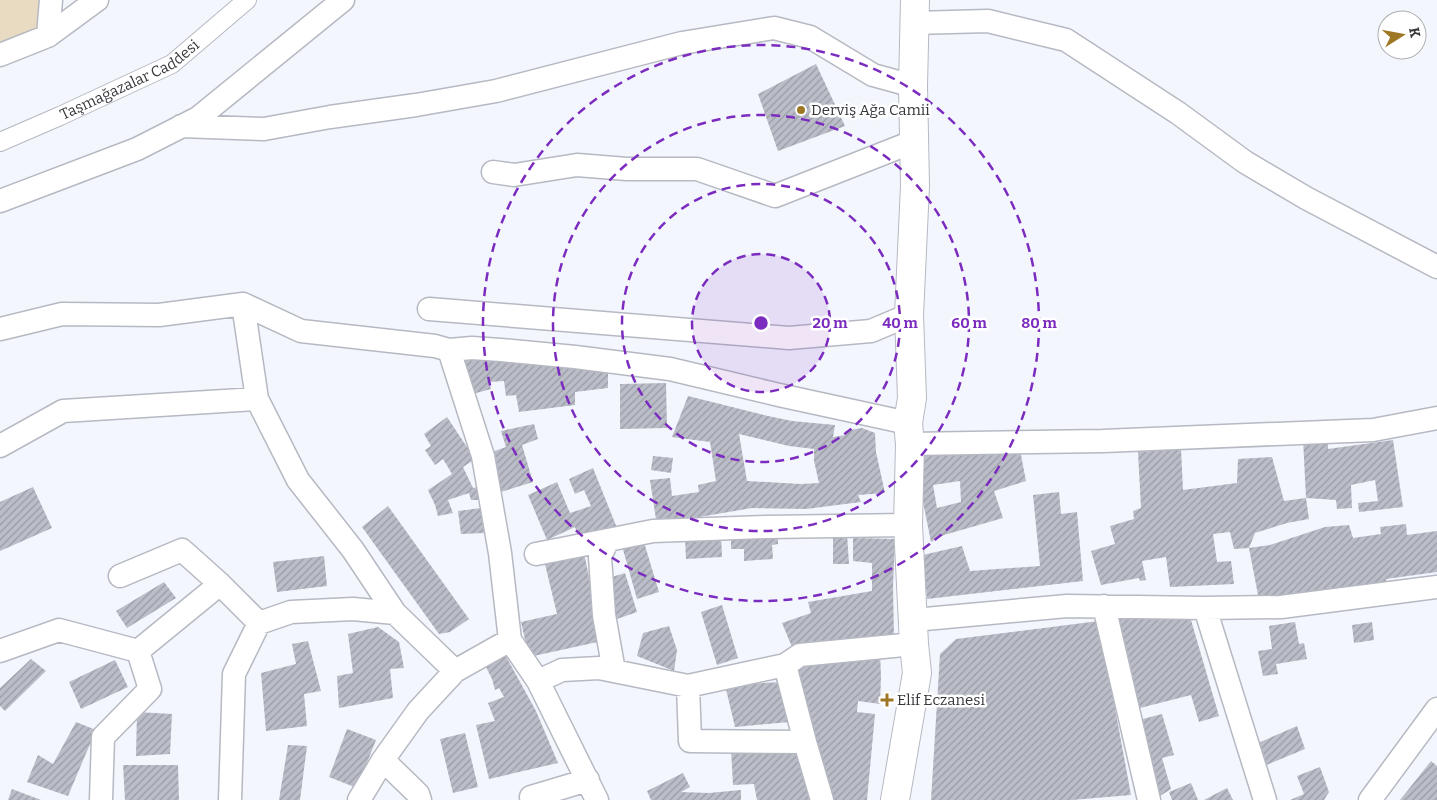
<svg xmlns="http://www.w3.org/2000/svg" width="1437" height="800" font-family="Bitter,serif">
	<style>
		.green { fill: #e8dbc1 }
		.building { fill: url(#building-hatch); fill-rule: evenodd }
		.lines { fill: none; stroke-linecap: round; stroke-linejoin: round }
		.pedestrian-casing { stroke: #b6b9c2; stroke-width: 20 }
		.minor-casing { stroke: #b6b9c2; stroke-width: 25 }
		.secondary-casing { stroke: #b6b9c2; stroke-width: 30 }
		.pedestrian { stroke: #fff; stroke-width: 18 }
		.minor { stroke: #fff; stroke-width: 22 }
		.secondary { stroke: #fff; stroke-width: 28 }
		.ring { fill: none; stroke: #7b2cbf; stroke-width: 2.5; stroke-dasharray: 9 6 }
		.poi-dot { fill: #9d7724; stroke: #fff; stroke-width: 2 }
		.labels { text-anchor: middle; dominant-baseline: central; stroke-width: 5; stroke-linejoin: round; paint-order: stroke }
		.street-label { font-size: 15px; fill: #35363a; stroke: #fff }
		.poi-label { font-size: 15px; fill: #35363a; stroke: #fff; text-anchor: start }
		.centre { fill: #7b2cbf; stroke: #fff; stroke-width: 2.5 }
		.ring-label { font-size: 15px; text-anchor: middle; font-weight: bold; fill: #7b2cbf; stroke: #fff; stroke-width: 5; stroke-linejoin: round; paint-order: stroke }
	</style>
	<defs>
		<pattern id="building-hatch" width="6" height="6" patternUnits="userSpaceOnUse" patternTransform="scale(1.25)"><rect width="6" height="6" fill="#bbbec8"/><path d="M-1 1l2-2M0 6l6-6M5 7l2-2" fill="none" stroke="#999ba3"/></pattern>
	</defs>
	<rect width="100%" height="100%" fill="#f4f6fe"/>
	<!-- green -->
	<path class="green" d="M0,0H51L48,36L0,55Z"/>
	<!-- building -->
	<path class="building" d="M816,64L845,126L778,151L758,94Z
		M458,354L608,370V388L575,392V405L519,412L516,395L506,396L504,381L489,382L491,389L469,395Z
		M666,383L667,428L620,429V384Z
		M688,396L768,416L792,421L835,425L833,437L846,435L845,431L862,428L875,433L876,452L885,493L858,495L861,502L806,509L752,508L676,521L657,526L650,480L670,478L672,496L699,492L698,485L716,481L710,442L672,437ZM739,434L789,446L814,449V461L819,483L801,484L747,481Z
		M447,417L475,459L463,467L473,488L483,486L486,500H471L469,493L448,500L453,513L438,516L435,505L428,490L452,474L443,459L435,465L425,450L431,446L424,434Z
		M534,424L538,439L522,445L533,482L501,492L489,453L506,447L501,431Z
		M1328,438V449L1393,440L1403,507L1359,512L1358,503L1378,501L1375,480L1351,485L1352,508L1337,509L1336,500L1306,498L1303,439Z
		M1181,449L1183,490L1237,483L1238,459L1272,457L1284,501L1306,498L1309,519L1287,523L1255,533L1249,548L1234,549L1230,532L1213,534L1217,562L1231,561L1234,584L1170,587L1166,557L1142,561L1146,580L1140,581L1139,578L1101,585L1091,551L1115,544L1110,526L1134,519L1133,511L1141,508L1138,452Z
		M1020,450L1026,481L994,491L1003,518L944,535L931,542L920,487V452ZM960,481L961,502L937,508L933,485Z
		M653,456L673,458L671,473L651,470Z
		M593,468L617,528L581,543L575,527L547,540L528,495L557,482L570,513L591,506L584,490L575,494L569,479Z
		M33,487L52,528L0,551V502Z
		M1059,492L1061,514L1077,512L1083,581L927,599L923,555L962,546L970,571L1040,566L1033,495Z
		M388,506L469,619L450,632L439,634L362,527Z
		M481,508L485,533L461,534L458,511Z
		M1406,524L1407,535L1437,531V572L1386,579L1387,586L1282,595H1258L1249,548L1270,545L1325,527L1349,525L1353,538L1381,534L1380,527Z
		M778,534V544L772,545L773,559L744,561V549H731V536Z
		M833,534H847L849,564H833Z
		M721,535L722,557L686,559L685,537Z
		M853,538L895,539L893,586L894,639L794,652L782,623L811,613L808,602L872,591V563L853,561Z
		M643,539L659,592L637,599L622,546Z
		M583,548L602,641L529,657L521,622L557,614L543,556Z
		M324,556L327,586L277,592L273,562Z
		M625,573L637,612L617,619L605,579Z
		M164,582L176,598L127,628L116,611Z
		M722,605L738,658L717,665L701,612Z
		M1113,612L1191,620L1219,716L1199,722L1191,695L1136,709Z
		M1099,621L1131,795L1072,800H931L940,654L956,639Z
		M1295,622L1299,644L1304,643L1307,659L1276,664L1278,674L1263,676L1258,651L1272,649L1269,626Z
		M1372,622L1374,640L1354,643L1352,625Z
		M669,626L677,650L674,671L637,656L643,633Z
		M378,627L399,642L404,668L390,669L393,698L339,708L337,676L353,673L348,634Z
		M308,641L321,691L304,694L307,726L266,731L261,673L296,664L292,644Z
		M503,651L536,711L558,763L489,779L476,725L495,721L488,703L504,697L499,688L495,690L492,679L483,661Z
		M880,653L881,676L880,704L858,701L857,712L875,714L867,800H830L794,664Z
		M31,659L46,671L5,711L0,706V688Z
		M115,660L128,687L81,709L69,682Z
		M783,682L789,722L735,727L725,685Z
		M137,712L172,714L170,754L136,756Z
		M1162,714L1174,755L1162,758L1171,789L1157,798L1139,720Z
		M76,722L96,730L68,796L27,782L38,755L53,764Z
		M1297,726L1305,749L1264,766L1256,744Z
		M347,729L376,740L357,788L329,777Z
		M465,733L478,787L453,793L440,739Z
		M288,745L307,746L300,800H279Z
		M731,749H801L813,800H757L754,784L733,785Z
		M1431,761L1437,766V800H1400Z
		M123,765H178L179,800H125Z
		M1320,767L1329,792L1324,800H1290L1304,794L1297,776Z
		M683,773L690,787L681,792L709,793L741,790V800H651L647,791Z
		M1191,783L1198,800H1172L1169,792Z
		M1227,788L1233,800H1204Z
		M12,789L41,800H8Z"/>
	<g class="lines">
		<defs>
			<g id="pedestrian">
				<path id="s1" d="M0,142L60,116L172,64L247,0"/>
			</g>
			<path id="minor" d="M914,23L988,21L1066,40L1178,113L1245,162L1306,198L1437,267
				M48,36L51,0
				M0,55L48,36L97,0
				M181,126L264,129L330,117L416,105L496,91L682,43L774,28L810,37L873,75L913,86
				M493,172L514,175L577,165L627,169H697L775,196L915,141
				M0,201L137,149L198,118L343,0
				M243,304L257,399L298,480L353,550L395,613L455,671L510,640L538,681L597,800
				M429,309L789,338L871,331L909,315
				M0,329L62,314L159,315L243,304L301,331L435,346L449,350L472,348L501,350L575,357L670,369L779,395L908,423
				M449,350L483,456L500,553L510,640
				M910,444L1103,441L1373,430L1437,418
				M0,446L63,411L257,399
				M536,554L608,540
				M120,576L182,550L220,584L259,623L291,612L353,609L395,613
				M1104,606L1149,800
				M1205,608L1265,800
				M914,620L1067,606L1205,608L1281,607L1437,587
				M0,651L59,630L138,651
				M138,651L220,584
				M614,671L604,615L600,557L608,540L653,531L766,527L908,525
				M538,681L562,670L599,668L688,686L785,665L800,655L914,644
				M688,686L690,741L805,742L785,665
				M805,742L822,800
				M383,760L418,794L420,800
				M531,797L588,780
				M101,800L103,737L150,689L138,651
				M230,800L234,674L259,623
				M359,800L383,760L418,711L455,671
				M1370,800L1437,709"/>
			<path id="secondary" d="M895,800L917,673L914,644L908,525L910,444L908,423L912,398L909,315L915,186L913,86L915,0"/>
		</defs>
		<!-- pedestrian casing -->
		<use href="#pedestrian" class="pedestrian-casing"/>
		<!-- minor casing -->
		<use href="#minor" class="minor-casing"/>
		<!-- secondary casing -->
		<use href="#secondary" class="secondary-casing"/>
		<!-- pedestrian -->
		<use href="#pedestrian" class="pedestrian"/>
		<!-- minor -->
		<use href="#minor" class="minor"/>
		<!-- secondary -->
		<use href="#secondary" class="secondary"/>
	</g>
	<!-- distance rings -->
	<circle cx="761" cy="323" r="69" fill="#7b2cbf" fill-opacity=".12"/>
	<g class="ring">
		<circle cx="761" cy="323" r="69"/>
		<circle cx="761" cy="323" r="139"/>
		<circle cx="761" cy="323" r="208"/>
		<circle cx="761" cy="323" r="278"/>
	</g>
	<!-- markers -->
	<g class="poi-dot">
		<circle cx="801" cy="110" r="5"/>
		<path d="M884.5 692.5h5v5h5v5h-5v5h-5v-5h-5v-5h5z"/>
	</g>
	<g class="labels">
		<!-- street labels -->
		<g class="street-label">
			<text stroke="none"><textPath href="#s1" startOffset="144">Taşmağazalar Caddesi</textPath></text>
		</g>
		<!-- poi labels -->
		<g class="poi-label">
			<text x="811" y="110">Derviş Ağa Camii</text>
			<text x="897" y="700">Elif Eczanesi</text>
		</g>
	</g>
	<circle cx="761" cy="323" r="8" class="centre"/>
	<g class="ring-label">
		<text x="830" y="328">20 m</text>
		<text x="900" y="328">40 m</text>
		<text x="969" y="328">60 m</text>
		<text x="1039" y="328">80 m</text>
	</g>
	<!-- north arrow -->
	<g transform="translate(1402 35) rotate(79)"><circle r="24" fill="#ffffff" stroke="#aeafb0"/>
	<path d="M0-4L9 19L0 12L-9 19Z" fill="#9d7724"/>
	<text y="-8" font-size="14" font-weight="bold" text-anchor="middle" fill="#35363a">K</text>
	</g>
</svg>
